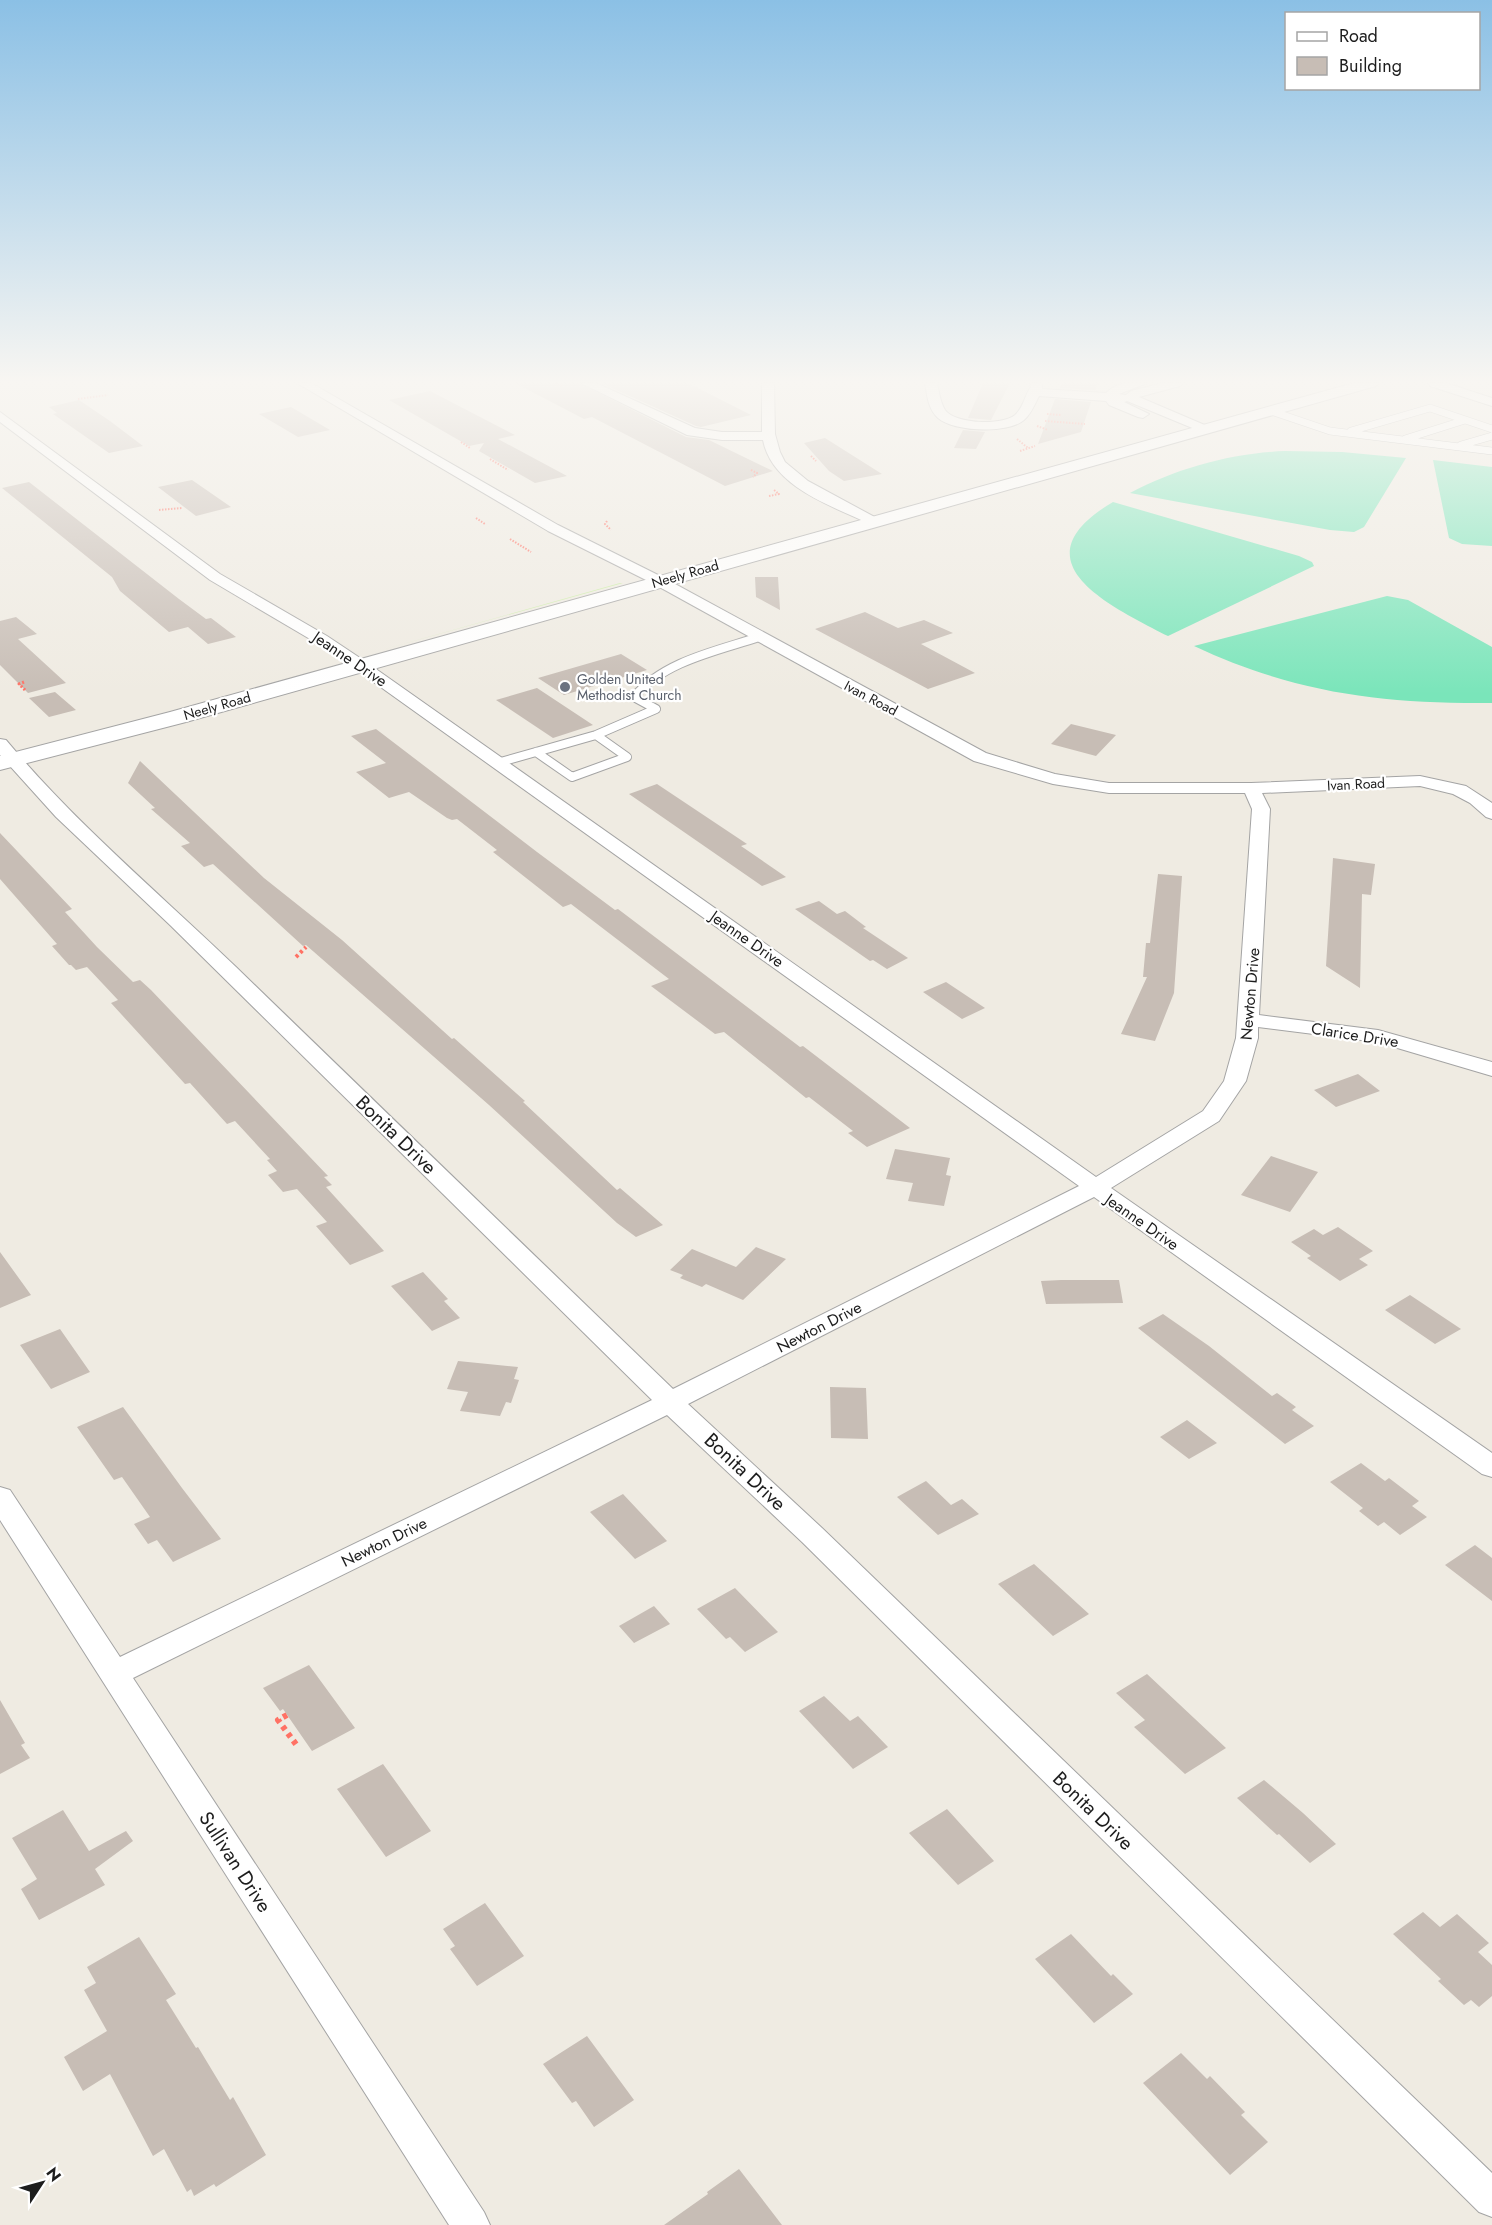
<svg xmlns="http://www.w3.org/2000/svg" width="1492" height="2225" font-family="Jost,sans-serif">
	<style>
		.grass { fill: #caeea4 }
		.pitch { fill: #7ae5ba }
		.building { fill: #c7bdb5 }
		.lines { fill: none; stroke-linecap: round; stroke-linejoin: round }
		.service-far1-casing { stroke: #a4a4a4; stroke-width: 8 }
		.service-casing { stroke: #a4a4a4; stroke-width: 10 }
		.minor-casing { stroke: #a4a4a4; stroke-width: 2 }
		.tertiary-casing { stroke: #a4a4a4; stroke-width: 2 }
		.path-far3 { stroke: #ff7164; stroke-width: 2; stroke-dasharray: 1.5 1.5; stroke-linecap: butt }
		.path-far2 { stroke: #ff7164; stroke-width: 3; stroke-dasharray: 2 2; stroke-linecap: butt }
		.path-far1 { stroke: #ff7164; stroke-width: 4; stroke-dasharray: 3 3; stroke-linecap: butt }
		.path { stroke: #ff7164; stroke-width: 6; stroke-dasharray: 4.5 4.5; stroke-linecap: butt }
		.service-far1 { stroke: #fff; stroke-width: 7 }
		.service { stroke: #fff; stroke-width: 8 }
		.minor { fill: #fff; fill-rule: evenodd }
		.tertiary { fill: #fff; fill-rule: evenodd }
		.worship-dot { fill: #6b7280; stroke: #fff; stroke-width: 2 }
		.labels { text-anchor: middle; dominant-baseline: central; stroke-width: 4.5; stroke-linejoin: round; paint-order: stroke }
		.far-street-label { font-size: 14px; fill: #1d1d1d; stroke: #fff }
		.far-worship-label { font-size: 14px; fill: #5b616d; stroke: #fff; text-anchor: start }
		.street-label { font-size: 16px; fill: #1d1d1d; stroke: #fff }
		.near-street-label { font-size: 20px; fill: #1d1d1d; stroke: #fff }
	</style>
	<rect width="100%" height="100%" fill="#efebe2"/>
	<!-- grass -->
	<path class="grass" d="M620,583H623L378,651Z"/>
	<!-- pitch -->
	<path class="pitch" d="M1285,451L1342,452L1406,458L1364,527L1354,532L1330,530L1130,493C1177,468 1232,453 1285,451Z
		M1433,460L1492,467V546L1462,544L1449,538Z
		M1113,502L1299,556L1312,562L1314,566L1168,636C1110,606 1013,561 1113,502Z
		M1387,596L1408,600L1492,647V703C1382,704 1294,693 1194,646Z"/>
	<!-- building -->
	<path class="building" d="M515,383H579L686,437L709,440L773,471L725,486L592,417L584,419Z
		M601,383H688L751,415L701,427L696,426Z
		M983,383H1010L991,420L968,418Z
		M1062,383H1098L1095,390L1060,388Z
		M430,391L515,435L498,439L567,476L535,483L479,451L484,443L469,446L389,400Z
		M1055,399L1091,402L1081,432L1038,444Z
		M79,400L110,421L143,446L109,453L53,414L57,413L49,407Z
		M291,407L330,430L298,437L259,414Z
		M963,430L985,432L976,449L954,448Z
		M825,438L882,474L844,481L829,471L804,443Z
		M192,480L231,507L196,516L158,487Z
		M29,482L179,599L206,619L211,618L236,637L208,644L188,627L169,632L120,591L112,577L2,488Z
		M755,577H778L780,610L756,597Z
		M865,612L898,628L924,620L953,633L921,644L975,673L928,689L815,629Z
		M16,617L37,634L18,639L66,683L28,693L0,665V621Z
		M621,654L647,670L564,695L538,678Z
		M537,688L593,725L553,738L496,700Z
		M55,692L76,710L49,717L29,698Z
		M1071,724L1116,735L1096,756L1051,744Z
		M376,729L537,852L615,910L618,909L800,1047L803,1046L910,1128L867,1147L848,1133L853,1131L809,1097L806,1098L724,1032L715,1034L651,986L669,979L571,904L563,907L493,852L497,850L457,819L452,820L447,818L409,792L389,798L356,772L386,763L351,736Z
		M140,761L264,878L342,940L452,1039L454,1038L525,1101L523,1102L617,1190L620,1188L663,1225L636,1237L617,1223L489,1105L306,945L303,946L213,864L204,867L181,846L190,843L151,809L155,808L128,783Z
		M657,784L747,844L741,846L786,877L762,886L629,794Z
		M0,833L72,909L65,912L97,947L133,982L140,980L151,990L328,1176L324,1177L332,1185L326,1187L384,1251L350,1265L316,1226L327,1222L297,1189L283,1192L268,1175L277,1171L267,1160L270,1159L235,1121L227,1124L190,1083L185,1084L111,1003L118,1000L87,967L76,970L71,965H69L52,946L57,944L0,879Z
		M1333,858L1375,864L1371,895L1362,894L1360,988L1326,966Z
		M1158,874L1182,876L1174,993L1155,1041L1121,1034L1147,977H1143L1146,943H1150Z
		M819,901L837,914L845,911L866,927L863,928L908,958L887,969L873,960L870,961L795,909Z
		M946,982L985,1008L962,1019L923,992Z
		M1358,1074L1380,1091L1336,1107L1314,1090Z
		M895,1149L950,1158L946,1175L951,1176L944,1206L908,1201L913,1183L886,1179Z
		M1271,1156L1318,1172L1290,1212L1241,1195Z
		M1338,1227L1373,1251L1359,1259L1368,1265L1340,1281L1307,1258L1311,1256L1291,1242L1314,1229L1323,1235Z
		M756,1247L786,1259L743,1300L706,1284L702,1287L680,1278L683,1275L670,1270L692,1249L736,1267Z
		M0,1252L31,1295L0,1308Z
		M423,1272L448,1299L444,1301L460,1318L432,1331L391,1286Z
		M1061,1280H1119L1123,1303L1046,1304L1041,1281Z
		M1410,1295L1461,1329L1435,1344L1385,1310Z
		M1163,1314L1209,1346L1272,1396L1277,1393L1296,1407L1292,1410L1314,1426L1285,1444L1138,1328Z
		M60,1329L90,1372L51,1389L20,1345Z
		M458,1361L518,1367L514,1379L519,1380L511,1403L506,1402L500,1416L460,1411L468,1392L447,1389Z
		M830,1387L866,1388L868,1439L831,1438Z
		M123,1407L182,1488L221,1539L173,1562L157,1540L148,1544L134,1524L150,1517L122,1477L114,1480L77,1427Z
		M1187,1420L1217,1443L1189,1459L1160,1437Z
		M1361,1463L1385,1481L1389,1478L1419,1501L1412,1506L1427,1517L1400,1535L1384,1522L1378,1526L1359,1511L1363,1508L1330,1482Z
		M926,1481L951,1505L962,1499L979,1514L938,1535L897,1497Z
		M623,1494L667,1541L635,1559L590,1512Z
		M1475,1545L1492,1558V1601L1445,1565Z
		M1034,1564L1089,1614L1053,1636L998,1584Z
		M735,1588L778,1632L745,1652L730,1637L726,1639L697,1609Z
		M654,1606L670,1624L634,1643L619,1626Z
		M309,1665L355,1728L312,1751L283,1709L280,1711L263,1688Z
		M1147,1674L1226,1748L1185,1774L1134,1727L1145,1720L1116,1693Z
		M824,1696L850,1721L858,1716L888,1747L853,1769L799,1711Z
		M0,1700L25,1743L21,1745L30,1758L0,1774Z
		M383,1764L431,1831L386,1857L337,1789Z
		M1264,1780L1303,1813L1336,1844L1310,1863L1279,1834L1277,1835L1237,1798Z
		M947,1809L994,1861L958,1885L909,1833Z
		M63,1810L89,1851L126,1831L133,1841L95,1869L105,1885L39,1920L21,1889L37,1879L12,1838Z
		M485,1903L524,1956L477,1986L450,1949L455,1946L443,1929Z
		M1423,1912L1440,1927L1457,1914L1489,1943L1478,1952L1492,1965V1996L1479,2007L1471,2000L1464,2005L1438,1981L1441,1979L1393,1934Z
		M1071,1934L1111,1976L1113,1974L1133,1994L1094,2023L1035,1959Z
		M139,1937L176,1994L166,2000L196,2048L198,2047L230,2100L233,2097L266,2155L216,2187L214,2184L194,2196L191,2189L187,2192L164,2149L153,2156L110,2074L83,2091L64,2057L107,2031L84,1990L96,1983L87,1967Z
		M587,2036L634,2100L594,2127L576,2101L572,2103L543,2064Z
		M1181,2053L1207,2079L1210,2076L1245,2112L1241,2115L1268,2142L1230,2175L1143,2083Z
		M739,2169L782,2225H664L708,2194L707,2192Z"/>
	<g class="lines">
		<defs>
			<path id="service-far1" d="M1271,411L1330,431L1492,451
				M1351,431L1430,408L1492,429
				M1405,439L1465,420
				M1461,445L1492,436"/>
			<path id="service" d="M596,735L656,709L634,697C664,661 717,651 759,637
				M497,763L596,735L627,757L572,777L536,752"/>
			<path id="minor" d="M297,383H311L558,525L664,578L986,753L1055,774L1109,783H1251L1420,776L1466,786L1492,803V819L1486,817L1470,803L1453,794L1420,786L1262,793L1270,809L1259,1015L1378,1030L1492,1062V1076L1377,1042L1258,1027V1038L1246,1081L1219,1121L1111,1188L1492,1453V1477L1482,1474L1094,1197L688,1404L822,1528L1492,2173V2217L1479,2212L802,1542L667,1415L133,1678L484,2212L490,2225H449L0,1520V1487L10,1490L120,1657L652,1400L170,925L56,817L0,755V739L6,740C75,823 158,892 236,967C381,1108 527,1248 673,1389L1079,1186L354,668L315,642L210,580L0,422V412L220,574L327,636L366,662L1096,1177L1203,1111L1224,1081L1236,1038L1252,809L1245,793H1109L1053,784L974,761L654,584L548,531Z
				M581,383H596L695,428L722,432H762V383H774L775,434L780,452L785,462L808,481L882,521L875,525L870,524C832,506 772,487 763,440H722L687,435Z
				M925,383H937C939,391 940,402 945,410C955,424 1002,426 1015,415C1024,407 1025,394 1031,387L1030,383H1042V389L1106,393C1118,381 1132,382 1147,383L1119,394L1126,395L1131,391L1163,383H1182L1180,386L1139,397L1214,429L1212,432H1202L1127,401L1124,402L1149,414L1143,418L1138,417L1109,405L1106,401L1039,396C1035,404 1031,414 1024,420C1008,434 954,432 938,418C928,409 927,395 925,383Z
				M1428,383H1446L1492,398V406L1430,386Z"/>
			<path id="tertiary" d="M1354,383H1378L1376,386L186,722L0,770V756L170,712Z"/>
		</defs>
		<!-- service-far1 casing -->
		<use href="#service-far1" class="service-far1-casing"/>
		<!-- service casing -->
		<use href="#service" class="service-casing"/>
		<!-- minor casing -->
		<use href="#minor" class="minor-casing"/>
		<!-- tertiary casing -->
		<use href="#tertiary" class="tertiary-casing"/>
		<!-- path-far3 -->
		<path class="path-far3" d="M555,383L562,386
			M78,399L108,395
			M1047,414L1061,415
			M1045,421L1085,424
			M1037,426L1048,430
			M1017,439L1028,448
			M461,442L470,448
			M1020,451L1035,446
			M811,456L816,461
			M490,459L508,470
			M751,470L757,473L753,477
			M769,496L779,494L774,490
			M159,510L182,508
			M476,518L485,524
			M607,521L605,524L611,530
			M510,539L531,552"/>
		<!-- path-far2 -->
		<path class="path-far2" d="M24,682L19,684L25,690"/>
		<!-- path-far1 -->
		<path class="path-far1" d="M296,957L306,947"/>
		<!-- path -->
		<path class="path" d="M287,1715L278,1720L298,1747"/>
		<!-- service-far1 -->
		<use href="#service-far1" class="service-far1"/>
		<!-- service -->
		<use href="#service" class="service"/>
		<!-- minor -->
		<use href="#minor" class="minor"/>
		<!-- tertiary -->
		<use href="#tertiary" class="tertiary"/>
	</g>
	<!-- sky -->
	<linearGradient id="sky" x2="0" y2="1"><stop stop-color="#8bc0e5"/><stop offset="0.55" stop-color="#f8f6f2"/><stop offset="1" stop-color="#f8f6f2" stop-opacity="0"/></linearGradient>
	<rect width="1492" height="694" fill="url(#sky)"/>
	<!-- markers -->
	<circle class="worship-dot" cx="565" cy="687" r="6"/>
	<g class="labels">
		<!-- far-street labels -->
		<g class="far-street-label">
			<text transform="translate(685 574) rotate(-16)">Neely Road</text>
			<text transform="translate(871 698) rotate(28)">Ivan Road</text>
			<text transform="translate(217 706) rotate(-16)">Neely Road</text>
			<text transform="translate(1356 784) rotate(-3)">Ivan Road</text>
		</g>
		<!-- far-worship labels -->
		<g class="far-worship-label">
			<text x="577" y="679">Golden United<tspan x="577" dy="16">Methodist Church</tspan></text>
		</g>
		<!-- street labels -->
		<g class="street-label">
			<text transform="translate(350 659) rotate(34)">Jeanne Drive</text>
			<text transform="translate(747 939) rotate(35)">Jeanne Drive</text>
			<text transform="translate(1250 994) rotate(-85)">Newton Drive</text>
			<text transform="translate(1355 1035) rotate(9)">Clarice Drive</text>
			<text transform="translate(1142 1222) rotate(35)">Jeanne Drive</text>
			<text transform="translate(819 1327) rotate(-27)">Newton Drive</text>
			<text transform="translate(384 1542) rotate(-26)">Newton Drive</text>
		</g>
		<!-- near-street labels -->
		<g class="near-street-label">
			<text transform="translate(396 1135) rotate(44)">Bonita Drive</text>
			<text transform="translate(745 1472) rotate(43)">Bonita Drive</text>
			<text transform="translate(1093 1811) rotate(44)">Bonita Drive</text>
			<text transform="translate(235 1862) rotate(57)">Sullivan Drive</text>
		</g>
	</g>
	<!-- legend -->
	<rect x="1285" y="12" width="195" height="78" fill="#ffffff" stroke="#a5a5a5" stroke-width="1.5"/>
	<rect x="1297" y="32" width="30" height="9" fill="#ffffff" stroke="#a5a5a5" stroke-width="1.5"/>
	<text x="1339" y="42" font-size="18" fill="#1d1d1d">Road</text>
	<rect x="1297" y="57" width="30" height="18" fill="#c7bdb5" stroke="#a5a5a5" stroke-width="1.5"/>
	<text x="1339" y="72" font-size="18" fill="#1d1d1d">Building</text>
	<!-- north arrow -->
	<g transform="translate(42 2183) rotate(54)" stroke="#ffffff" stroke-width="4.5" paint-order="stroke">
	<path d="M0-4.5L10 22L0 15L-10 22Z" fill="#1d1d1d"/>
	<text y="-9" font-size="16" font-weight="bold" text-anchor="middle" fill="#1d1d1d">N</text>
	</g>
</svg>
